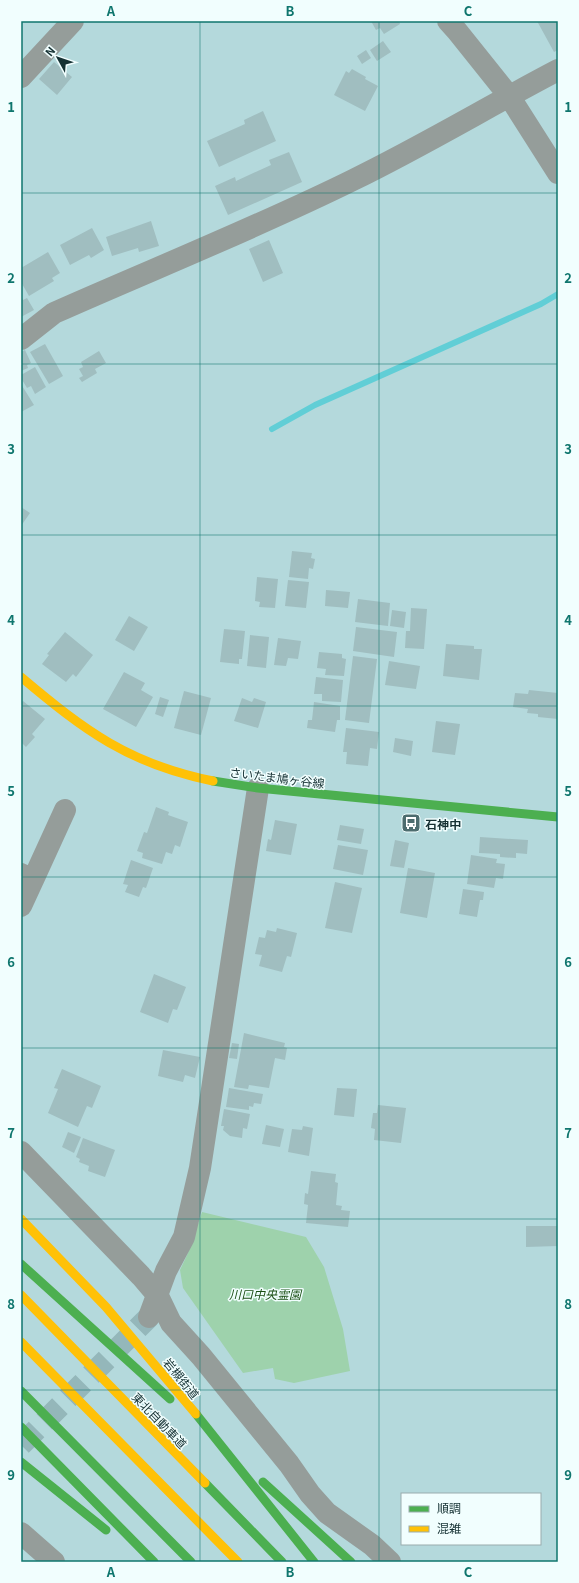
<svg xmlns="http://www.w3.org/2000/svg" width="579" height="1583" font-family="Georgia,'Noto Sans JP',serif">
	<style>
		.green { fill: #9ed2ac }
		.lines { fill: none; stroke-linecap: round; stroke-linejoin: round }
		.stream { stroke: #61ced6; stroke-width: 6 }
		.building { fill: #a0bec0 }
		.street-tunnel { stroke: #94b7ba; stroke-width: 22; stroke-dasharray: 22 11; stroke-linecap: butt }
		.street { stroke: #959d9a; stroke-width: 22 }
		.fast { stroke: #4caf50; stroke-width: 9 }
		.slow { stroke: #ffc107; stroke-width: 9 }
		.grid { fill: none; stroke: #0f766e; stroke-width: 1; stroke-opacity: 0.55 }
		.labels { text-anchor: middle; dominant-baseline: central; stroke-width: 3; stroke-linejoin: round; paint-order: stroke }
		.street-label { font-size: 12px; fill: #153133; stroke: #f1fefe }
		.poi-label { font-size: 12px; font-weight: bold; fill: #153133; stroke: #f1fefe; text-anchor: start }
		.park-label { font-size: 12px; font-style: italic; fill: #1a4f14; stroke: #f1fefe }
		.neatline { fill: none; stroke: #0f766e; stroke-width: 1.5 }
		.grid-label { font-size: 13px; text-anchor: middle; font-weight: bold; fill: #0f766e }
	</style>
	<rect width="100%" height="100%" fill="#b4d9dc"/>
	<!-- green -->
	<path class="green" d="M202,1212L306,1237L324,1267L343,1329L350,1371L294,1383L275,1379L273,1368L243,1373L183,1288L180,1270L188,1253Z"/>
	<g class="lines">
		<!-- stream -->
		<path class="stream" d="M272,429L315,405L541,304L558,294"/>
	</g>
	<!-- building -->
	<path class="building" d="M371,21H399L400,24L384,34L380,28L376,30Z
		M537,21H558V50L554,52Z
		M383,41L391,52L377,61L370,50Z
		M366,50L371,58L362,64L357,56Z
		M54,62L72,77L57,95L39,79Z
		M352,69L366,77L365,79L378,86L365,111L334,95L346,71L349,73Z
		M263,111L276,141L219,167L207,141L245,124L244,120Z
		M289,152L302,182L228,215L215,186L235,177L236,181L271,165L269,160Z
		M151,221L159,246L139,252L138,248L112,256L106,237Z
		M92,228L104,250L91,258L89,255L70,265L60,245Z
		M269,240L283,273L263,282L249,249Z
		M48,252L60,273L52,278L54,281L29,296L21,282V268Z
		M21,296L23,300L27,298L34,310L21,317Z
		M45,344L63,376L49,384L30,352Z
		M25,350L31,363L27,365L28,368L21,371V352Z
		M99,351L106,363L95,369L97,373L82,382L79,378L83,376L79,369L83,367L81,362Z
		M35,367L46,387L35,394L31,386L27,388L21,378V375Z
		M21,384L34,405L21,412Z
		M21,507L30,513L21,526Z
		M292,551L312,553L311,558L315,559L313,569L309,568L308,579L289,577Z
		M257,577L278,579L275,608L259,607L260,602L255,601Z
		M288,580L309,582L306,608L285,606Z
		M326,590L350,592L348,608L325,606Z
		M358,599L390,603L388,626L355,622Z
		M411,608L427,609L424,649L405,648L406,631H410Z
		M392,610L406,612L404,628L390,626Z
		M129,616L148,627L134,651L115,640Z
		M356,627L397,632L394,657L353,651Z
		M224,629L245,631L242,659H239V664L220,662Z
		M65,632L93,655L76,677L73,674L66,682L42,664L49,655L47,654Z
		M250,635L269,637L266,668L247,666Z
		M278,638L301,641L298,659L288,658L286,666L274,665Z
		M446,644L474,646V649H482L479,680L443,676Z
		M319,652L342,654V658L346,659L344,676L325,675L326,669L317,668Z
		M353,656L377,659L369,723L345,720Z
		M389,661L420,666L416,689L385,685Z
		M124,672L145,683L141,690L153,697L136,727L103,709Z
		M316,677L343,680L341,702L322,701V694H314Z
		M529,690L558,693V719L538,717V714L527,713L528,709L513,707L515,693L528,694Z
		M184,691L211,698L201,735L174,728Z
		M160,697L169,700L163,717L155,714Z
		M242,698L252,702L254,698L266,702L258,728L234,721Z
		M23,701L45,719L32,734L35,737L26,747L21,742V703Z
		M314,702L340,706V720H337L335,732L307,728L308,720H312Z
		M436,721L460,724L455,755L432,752Z
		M346,728L379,732L377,749L370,748L368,766L346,764L347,752H343Z
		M395,738L413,741L411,756L393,752Z
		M156,807L169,812L168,815L188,822L180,847L175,845L172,854L166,852L162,864L142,858L143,853L137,851L144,832L147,833Z
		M275,820L297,824L291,855L266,851L268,839L271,840Z
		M340,825L364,829L361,844L337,840Z
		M480,837L528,840L527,854L516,853V858L500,857V854L479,853Z
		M395,840L409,843L404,868L390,866Z
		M338,845L368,850L363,875L333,869Z
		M471,855L497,859L496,863L505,864L503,879L496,878L494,888L467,884Z
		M131,860L153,868L146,888L143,887L139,897L125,892L128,885L123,884Z
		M408,868L435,873L427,918L400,913Z
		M335,882L362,888L352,933L325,928Z
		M463,889L484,892L483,900H480L477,917L459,914Z
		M277,928L297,933L291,957L287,956L282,972L259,966L262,955L255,954L259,937L265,938L267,930L276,932Z
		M154,974L186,987L177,1010L173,1009L168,1023L140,1012Z
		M244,1033L285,1043L284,1047L287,1048L285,1060L275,1058L269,1088L249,1085L248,1089L234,1087Z
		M232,1043L239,1044L237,1059L229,1058Z
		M163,1050L200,1057L195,1078L185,1075L183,1082L158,1076Z
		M62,1069L101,1086L92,1108L87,1106L78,1127L48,1113L58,1089L54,1088Z
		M229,1088L263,1094L261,1104L254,1103L253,1107L249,1106V1110L226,1107Z
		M337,1088L357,1089L354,1117L334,1115Z
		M378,1105L406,1108L401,1143L374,1140L375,1129L371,1128L373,1113H377Z
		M224,1109L250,1114L247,1129L243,1128L242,1138L230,1136L223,1130L224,1126H221Z
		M266,1125L284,1129L280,1147L262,1144Z
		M303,1126L313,1128L309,1156L288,1152L292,1129L302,1130Z
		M68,1132L81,1137L74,1153L62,1147Z
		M83,1138L115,1150L105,1177L88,1171L89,1166L79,1162L80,1159L76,1157Z
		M311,1171L336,1174L335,1182L338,1183L336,1205L342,1206L341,1210L350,1211L348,1227L306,1223L308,1205L304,1204L305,1193L308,1194Z
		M526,1226H558V1246L526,1247Z"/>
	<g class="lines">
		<!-- street-tunnel -->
		<path class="street-tunnel" d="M21,1445L149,1317"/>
		<!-- street -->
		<path class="street" d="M448,21L457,31L509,96L558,173
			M21,77L73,21
			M21,339L54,313C153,269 256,228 353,180C423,146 489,106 558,70
			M21,874L33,880L21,906
			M33,880L65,810
			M21,1152L141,1276L158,1296L171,1323L201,1356L289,1464L310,1494L327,1513L372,1545L390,1562
			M149,1317L166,1271L184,1237L200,1168L258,788
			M21,1533L54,1562"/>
		<!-- fast -->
		<path class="fast" d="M213,781L258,788L558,817
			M21,1264L170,1399
			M21,1391L191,1562
			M196,1414L314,1562
			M21,1427L154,1562
			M21,1462L106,1530
			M263,1482L351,1562
			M205,1483L282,1562"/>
		<!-- slow -->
		<path class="slow" d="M21,677C85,731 129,764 213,781
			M21,1219L106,1307L196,1414
			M21,1295L205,1483
			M21,1342L238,1562"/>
	</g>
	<!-- grid -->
	<path class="grid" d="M200,21V1562M379,21V1562M21,193H558M21,364H558M21,535H558M21,706H558M21,877H558M21,1048H558M21,1219H558M21,1390H558"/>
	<!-- icons -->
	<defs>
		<symbol id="bus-square" viewBox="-11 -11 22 22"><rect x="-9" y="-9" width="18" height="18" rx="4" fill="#4d6c6e" stroke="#f1fefe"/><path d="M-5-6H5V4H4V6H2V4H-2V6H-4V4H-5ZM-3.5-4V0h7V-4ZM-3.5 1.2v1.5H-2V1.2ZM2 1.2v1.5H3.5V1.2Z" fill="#fff"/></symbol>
	</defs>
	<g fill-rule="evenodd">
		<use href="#bus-square" x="400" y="812" width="22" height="22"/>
	</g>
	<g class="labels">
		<!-- street labels -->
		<g class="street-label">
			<text transform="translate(277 777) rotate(7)">さいたま鳩ヶ谷線</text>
			<text transform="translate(182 1378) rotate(51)">岩槻街道</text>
			<text transform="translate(160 1420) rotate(46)">東北自動車道</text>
		</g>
		<!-- poi labels -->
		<g class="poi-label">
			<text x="425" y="823">石神中</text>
		</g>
		<!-- park labels -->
		<g class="park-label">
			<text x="265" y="1293">川口中央霊園</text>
		</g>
	</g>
	<!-- border -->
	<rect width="579" height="1583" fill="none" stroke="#f1fefe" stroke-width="44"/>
	<!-- legend -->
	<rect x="401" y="1493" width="140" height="52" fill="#f1fefe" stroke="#99acad"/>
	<rect x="409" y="1506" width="20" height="6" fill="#4caf50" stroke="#99acad"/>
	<text x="437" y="1513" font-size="12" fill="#153133">順調</text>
	<rect x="409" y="1526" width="20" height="6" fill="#ffc107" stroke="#99acad"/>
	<text x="437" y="1533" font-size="12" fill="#153133">混雑</text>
	<!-- north arrow -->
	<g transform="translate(58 58) rotate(310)" stroke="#f1fefe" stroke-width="3" paint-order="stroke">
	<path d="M0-3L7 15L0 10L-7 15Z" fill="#153133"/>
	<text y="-6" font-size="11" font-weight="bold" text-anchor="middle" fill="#153133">N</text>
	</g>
	<rect x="22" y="22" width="535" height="1539" class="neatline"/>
	<g class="grid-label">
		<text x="111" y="16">A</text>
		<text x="290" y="16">B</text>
		<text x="468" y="16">C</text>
		<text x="11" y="112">1</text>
		<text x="568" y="112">1</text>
		<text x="11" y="283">2</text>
		<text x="568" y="283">2</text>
		<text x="11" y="454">3</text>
		<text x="568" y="454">3</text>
		<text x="11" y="625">4</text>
		<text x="568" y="625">4</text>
		<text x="11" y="796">5</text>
		<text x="568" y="796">5</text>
		<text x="11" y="967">6</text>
		<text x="568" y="967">6</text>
		<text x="11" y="1138">7</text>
		<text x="568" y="1138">7</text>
		<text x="11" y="1309">8</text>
		<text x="568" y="1309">8</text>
		<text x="11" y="1480">9</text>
		<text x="568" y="1480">9</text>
		<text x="111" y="1577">A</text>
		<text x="290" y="1577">B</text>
		<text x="468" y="1577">C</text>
	</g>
</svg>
